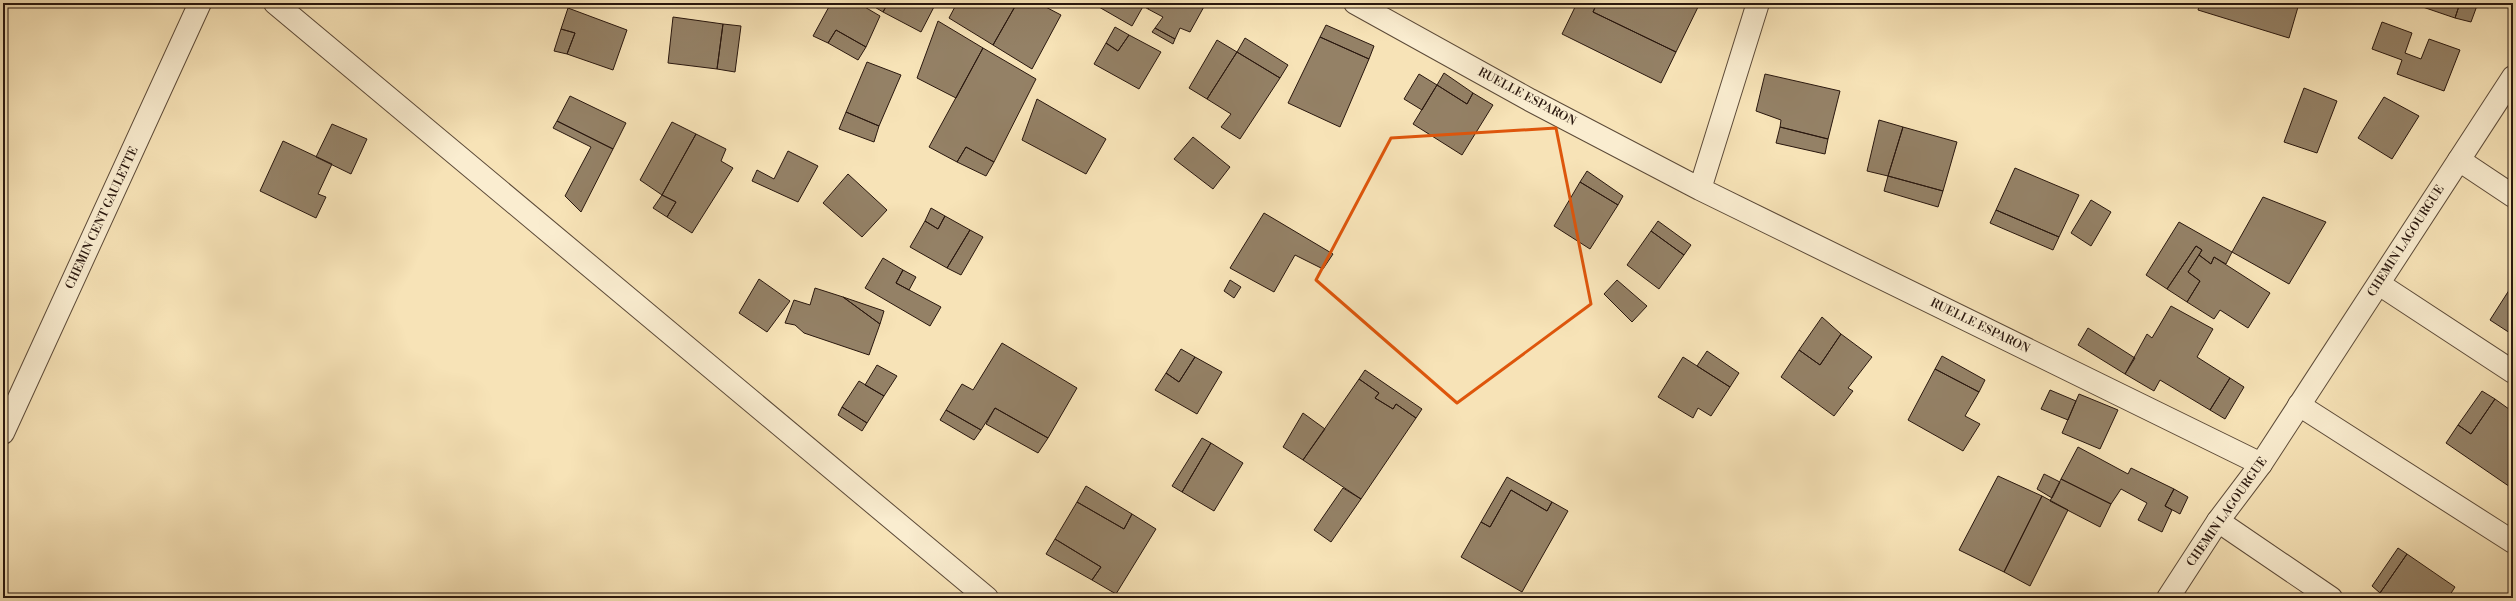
<svg xmlns="http://www.w3.org/2000/svg" width="2516" height="601" font-family="'Libre Bodoni',serif">
	<style>
		.building { fill: #948166; stroke: #29170e }
		.lines { fill: none; stroke-linecap: round; stroke-linejoin: round }
		.minor-casing { stroke: #5c4a38; stroke-width: 24 }
		.tertiary-casing { stroke: #5c4a38; stroke-width: 24 }
		.minor { stroke: #faedd0; stroke-width: 22 }
		.tertiary { stroke: #faedd0; stroke-width: 22 }
		.marked { fill: none; stroke: #de560c; stroke-width: 3; stroke-linejoin: round }
		.labels { text-anchor: middle; dominant-baseline: central; stroke-width: 4; stroke-linejoin: round; paint-order: stroke }
		.street-label { font-size: 12px; fill: #29170e; stroke: #faedd0 }
	</style>
	<rect width="100%" height="100%" fill="#f7e3b7"/>
	<filter id="stains"><feTurbulence type="fractalNoise" baseFrequency=".005" numOctaves="4"/><feColorMatrix values="0 0 0 0 .2 0 0 0 0 .09 0 0 0 0 .02 0 0 0 .5 -.17"/></filter>
	<radialGradient id="worn" r=".72"><stop offset=".6" stop-color="#630" stop-opacity="0"/><stop offset="1" stop-color="#630" stop-opacity=".3"/></radialGradient>
	<!-- building -->
	<path class="building" d="M831,3H858L880,16L866,47L836,30L828,43L813,36Z
		M868,3H888L883,12Z
		M888,3H936L921,32L883,12Z
		M957,3H970L978,7L980,3H1017L993,45L949,18Z
		M1017,3H1038L1061,15L1032,69L993,45Z
		M1092,3H1145L1132,26Z
		M1145,3H1152L1148,9L1143,6Z
		M1152,3H1206L1190,32L1180,28L1175,39L1155,28L1163,17L1148,9Z
		M1577,3H1597L1593,12L1676,52L1661,83L1562,34Z
		M1597,3H1700L1676,52L1593,12Z
		M2200,3H2287L2298,7L2289,38L2198,10Z
		M2351,3H2365L2364,7Z
		M2411,3H2460L2455,18Z
		M2460,3H2478L2471,22L2455,18Z
		M568,8L627,30L613,70L567,54L575,33L561,29Z
		M673,17L723,24L717,69L668,63Z
		M938,21L983,48L956,98L917,78Z
		M2382,22L2412,33L2405,53L2421,59L2429,39L2460,50L2444,91L2397,74L2402,60L2372,49Z
		M723,24L741,26L735,72L717,69Z
		M1326,25L1374,46L1369,59L1320,37Z
		M1115,27L1129,35L1118,51L1106,43Z
		M1155,28L1175,39L1173,44L1152,32Z
		M561,29L575,33L567,54L554,51Z
		M836,30L866,47L858,60L828,43Z
		M1129,35L1161,52L1139,89L1094,64L1106,43L1118,51Z
		M1320,37L1369,59L1340,127L1288,103Z
		M1245,38L1288,65L1280,78L1237,52Z
		M1217,40L1237,52L1207,99L1189,88Z
		M983,48L1036,79L994,162L966,147L957,162L929,147Z
		M1237,52L1280,78L1240,139L1221,127L1231,114L1207,99Z
		M867,62L901,75L879,126L846,112Z
		M1444,73L1473,93L1467,104L1437,85Z
		M1419,74L1437,85L1422,110L1404,99Z
		M1765,74L1840,91L1828,139L1780,127L1781,120L1756,111Z
		M1437,85L1467,104L1473,93L1493,105L1462,155L1413,124Z
		M2304,88L2337,101L2317,153L2284,142Z
		M570,96L626,123L613,149L557,121Z
		M2384,97L2419,116L2392,159L2358,138Z
		M1037,99L1106,139L1086,174L1022,140Z
		M846,112L879,126L874,142L839,129Z
		M1879,120L1903,127L1888,176L1867,171Z
		M557,121L613,149L581,212L565,196L591,147L553,128Z
		M672,122L696,134L662,195L640,180Z
		M332,124L367,139L351,174L316,157Z
		M1780,127L1828,139L1825,154L1776,143Z
		M1903,127L1957,142L1943,191L1888,176Z
		M696,134L726,149L721,161L733,168L692,233L667,217L676,202L662,195Z
		M1193,137L1230,167L1213,189L1174,159Z
		M283,141L332,164L318,194L326,197L316,218L260,191Z
		M966,147L994,162L986,176L957,162Z
		M788,151L818,166L798,202L752,181L757,170L774,179Z
		M2015,168L2079,195L2059,237L1996,210Z
		M1587,171L1623,196L1618,205L1580,182Z
		M848,174L887,210L862,237L823,203Z
		M1888,176L1943,191L1938,207L1884,191Z
		M1580,182L1618,205L1590,249L1554,226Z
		M662,195L676,202L667,217L653,208Z
		M2263,197L2326,222L2289,284L2232,252Z
		M2091,200L2111,212L2091,246L2071,233Z
		M931,208L945,216L938,229L925,221Z
		M1996,210L2059,237L2053,250L1990,223Z
		M1264,213L1333,254L1323,269L1295,255L1274,292L1230,268Z
		M945,216L970,230L947,268L910,247L925,221L938,229Z
		M1658,221L1691,245L1684,255L1651,231Z
		M2179,222L2232,252L2226,264L2214,257L2211,264L2199,255L2202,250L2196,246L2167,289L2146,275Z
		M970,230L983,237L961,275L947,268Z
		M1651,231L1684,255L1659,289L1627,265Z
		M2196,246L2202,250L2188,272L2200,281L2187,302L2167,289Z
		M2199,255L2211,264L2214,257L2270,293L2248,328L2220,310L2214,319L2187,302L2200,281L2188,272Z
		M883,258L903,270L896,283L941,307L930,326L865,288Z
		M903,270L916,277L909,290L896,283Z
		M759,279L790,301L767,332L739,313Z
		M1230,280L1241,287L1234,298L1224,291Z
		M1617,280L1647,306L1632,322L1604,294Z
		M2513,284L2512,319L2513,335L2490,320Z
		M815,288L843,297L880,324L869,355L804,333L795,325L785,323L794,300L810,305Z
		M843,297L884,311L880,324Z
		M2171,306L2213,329L2197,357L2230,378L2210,410L2160,380L2154,391L2125,374L2147,334L2152,338Z
		M1822,317L1841,334L1820,365L1799,350Z
		M2088,328L2135,358L2125,374L2078,345Z
		M1841,334L1872,357L1848,388L1853,391L1834,416L1781,377L1799,350L1820,365Z
		M1002,343L1077,388L1048,438L995,408L981,430L946,410L962,384L973,390Z
		M1181,349L1195,357L1179,382L1166,373Z
		M1707,351L1739,373L1730,387L1697,366Z
		M1942,356L1985,380L1979,392L1935,369Z
		M1195,357L1222,372L1197,414L1155,390L1166,373L1179,382Z
		M1683,357L1730,387L1711,416L1698,408L1693,418L1658,397Z
		M877,365L897,376L884,396L865,385Z
		M1935,369L1979,392L1965,416L1980,424L1963,451L1908,420Z
		M1365,370L1422,409L1416,418L1396,404L1393,409L1375,398L1379,393L1359,379Z
		M2230,378L2244,387L2225,419L2210,410Z
		M1359,379L1379,393L1375,398L1393,409L1396,404L1416,418L1361,499L1303,460Z
		M859,381L884,396L867,423L842,407Z
		M2050,390L2076,401L2068,420L2041,409Z
		M2482,391L2495,399L2471,434L2458,425Z
		M2079,394L2118,410L2100,449L2062,433Z
		M2495,399L2513,412V489L2446,443L2458,425L2471,434Z
		M842,407L867,423L862,431L838,415Z
		M995,408L1048,438L1038,453L986,424Z
		M946,410L981,430L974,440L940,420Z
		M1303,413L1325,429L1303,460L1283,447Z
		M1202,438L1211,443L1182,492L1172,486Z
		M1211,443L1243,463L1214,511L1182,492Z
		M2078,447L2128,474L2131,468L2174,489L2165,506L2172,510L2162,532L2138,520L2147,503L2121,489L2111,504L2061,479Z
		M2044,474L2060,482L2052,498L2037,489Z
		M1998,476L2042,496L2004,572L1959,550Z
		M1507,477L1552,502L1547,511L1511,490L1490,527L1481,522Z
		M2061,479L2111,504L2100,527L2050,501Z
		M1086,486L1132,514L1124,529L1077,502Z
		M1343,488L1361,499L1331,542L1314,530Z
		M2174,489L2188,497L2180,514L2165,506Z
		M1511,490L1547,511L1552,502L1568,511L1522,592L1461,557L1481,522L1490,527Z
		M2042,496L2068,510L2030,586L2004,572Z
		M1077,502L1124,529L1132,514L1156,529L1116,594L1092,580L1101,567L1055,539Z
		M1055,539L1101,567L1092,580L1046,554Z
		M2398,548L2407,554L2380,593L2372,586Z
		M2407,554L2455,587L2448,598H2387L2380,593Z"/>
	<g class="lines">
		<defs>
			<path id="minor" d="M275,3L987,598
				M1355,3L1530,100L1700,189L2261,464
				M2459,160L2513,196
				M1700,189L1758,3
				M2379,284L2513,372
				M2299,405L2513,542
				M3,433L200,3
				M2218,521L2331,598"/>
			<path id="tertiary" d="M2168,598L2218,521L2261,464L2513,77"/>
		</defs>
		<!-- minor casing -->
		<use href="#minor" class="minor-casing"/>
		<!-- tertiary casing -->
		<use href="#tertiary" class="tertiary-casing"/>
		<!-- minor -->
		<use href="#minor" class="minor"/>
		<!-- tertiary -->
		<use href="#tertiary" class="tertiary"/>
	</g>
	<!-- marked area -->
	<path class="marked" d="M1556,128L1591,304L1457,403L1316,280L1391,138Z"/>
	<g class="labels">
		<!-- street labels -->
		<g class="street-label">
			<text transform="translate(1527 97) rotate(28)">RUELLE ESPARON</text>
			<text transform="translate(102 218) rotate(-65)">CHEMIN CENT GAULETTE</text>
			<text transform="translate(2406 241) rotate(-57)">CHEMIN LAGOURGUE</text>
			<text transform="translate(1980 326) rotate(26)">RUELLE ESPARON</text>
			<text transform="translate(2227 512) rotate(-55)">CHEMIN LAGOURGUE</text>
		</g>
	</g>
	<!-- margin -->
	<rect width="2516" height="601" fill="none" stroke="#f7e3b7" stroke-width="16"/>
	<rect x="4" y="4" width="2508" height="593" fill="none" stroke="#29170e" stroke-width="2"/>
	<rect x="8" y="8" width="2500" height="585" fill="none" stroke="#29170e"/>
	<rect width="100%" height="100%" filter="url(#stains)"/>
	<rect width="100%" height="100%" fill="url(#worn)"/>
</svg>
